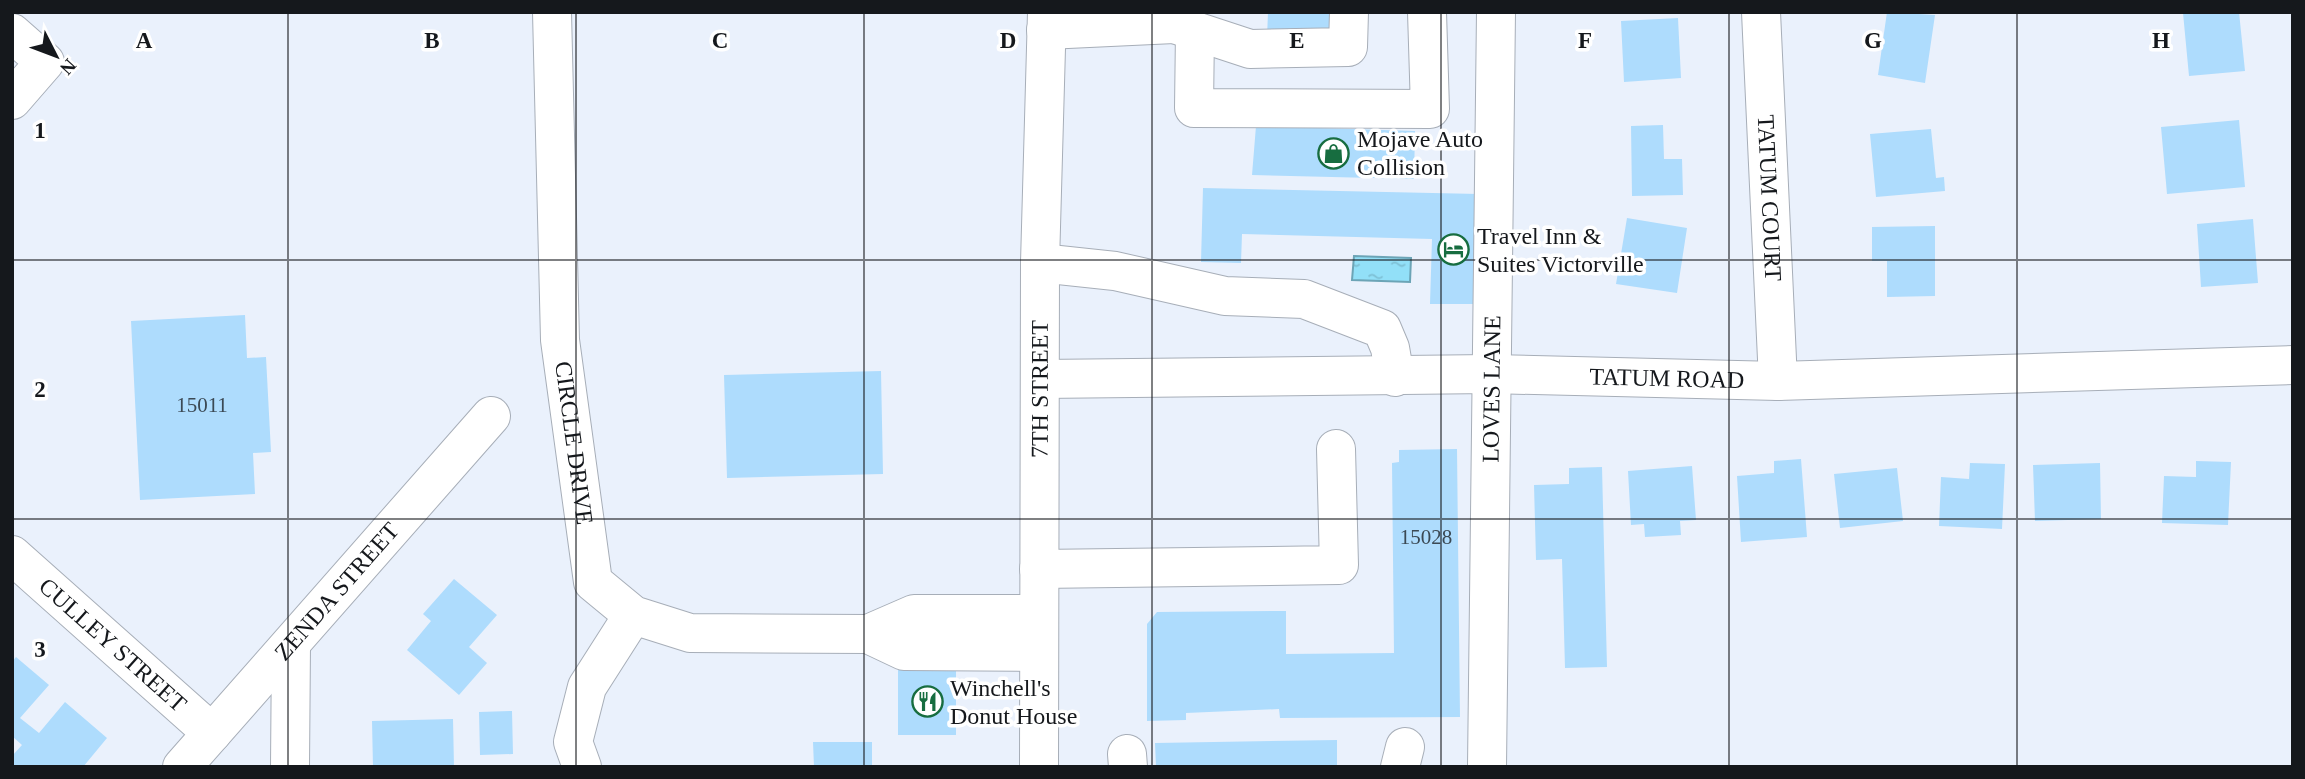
<svg xmlns="http://www.w3.org/2000/svg" width="2305" height="779" font-family="'Times New Roman',serif">
	<style>
		.water { fill: url(#water-ripples); stroke: #6ca4b6; stroke-width: 2 }
		.building { fill: #aedcfd }
		.lines { fill: none; stroke-linecap: round; stroke-linejoin: round }
		.minor-casing { stroke: #a7aeb8; stroke-width: 40 }
		.major-casing { stroke: #a7aeb8; stroke-width: 40 }
		.minor { stroke: #fff; stroke-width: 38 }
		.major { stroke: #fff; stroke-width: 38 }
		.grid { fill: none; stroke: #15181c; stroke-width: 2; stroke-opacity: 0.55 }
		.labels { text-anchor: middle; dominant-baseline: central; stroke-width: 7; stroke-linejoin: round; paint-order: stroke }
		.number-label { font-size: 21px; fill: #3b4954 }
		.poi-label { font-size: 24px; fill: #15181c; stroke: #fff; text-anchor: start }
		.street-label { font-size: 24px; fill: #15181c; stroke: #fff }
		.grid-label { font-size: 23px; text-anchor: middle; font-weight: bold; fill: #15181c; stroke: #fff; stroke-width: 7; stroke-linejoin: round; paint-order: stroke }
	</style>
	<defs>
		<pattern id="water-ripples" width="26" height="14" patternUnits="userSpaceOnUse" patternTransform="scale(1.75)"><rect width="26" height="14" fill="#92e0f8"/><path d="M2 4q2-2 4 0t4 0M15 11q2-2 4 0t4 0" fill="none" stroke="#7dbfd4"/></pattern>
	</defs>
	<rect width="100%" height="100%" fill="#eaf1fc"/>
	<!-- water -->
	<path class="water" d="M1354,256L1411,258L1410,282L1352,280Z"/>
	<!-- building -->
	<path class="building" d="M1268,12H1331L1330,40L1267,38Z
		M1887,12L1935,15L1925,83L1878,75Z
		M2239,12L2245,71L2189,76L2183,13Z
		M1678,18L1681,78L1624,82L1621,21Z
		M2239,120L2245,187L2167,194L2161,127Z
		M1663,125L1664,159H1682L1683,195L1632,196L1631,126Z
		M1256,126L1415,131L1414,179L1252,175Z
		M1931,129L1936,178L1944,177L1945,191L1876,197L1870,134Z
		M1203,188L1479,194L1476,304H1430L1432,239L1242,234L1241,263L1201,262Z
		M1627,218L1687,228L1677,293L1616,284Z
		M2253,219L2258,283L2201,287L2197,224Z
		M1935,226V296L1887,297V261H1872V227Z
		M245,315L247,358L266,357L271,452L253,453L255,494L140,500L131,321Z
		M881,371L883,474L727,478L724,375Z
		M1457,449L1460,717L1280,718L1279,709L1186,713V720L1147,721V624L1157,612L1286,611V654L1394,653L1392,463L1399,462V450Z
		M1801,459L1807,537L1741,542L1737,476L1774,473V461Z
		M2196,461L2231,462L2228,525L2162,523L2164,476L2196,477Z
		M1970,463L2005,464L2002,529L1939,526L1941,477L1969,479Z
		M2100,463L2101,519L2035,521L2033,465Z
		M1692,466L1696,520L1680,521L1681,535L1645,537L1644,524L1631,525L1628,471Z
		M1602,467L1607,667L1565,668L1562,559L1536,560L1534,485L1569,484V468Z
		M1897,468L1903,521L1840,528L1834,474Z
		M454,579L497,615L469,647L487,663L459,695L407,650L431,621L423,614Z
		M16,657L49,685L20,718L39,733L65,702L107,738L83,767H12V756L22,745L12,736V662Z
		M898,669H956V735H898Z
		M512,711L513,754L480,755L479,712Z
		M453,719L454,767H373L372,721Z
		M1337,740V767H1156L1155,743Z
		M813,742H872V767H814Z"/>
	<g class="lines">
		<defs>
			<g id="minor">
				<path id="s1" d="M552,12L560,340L593,582L633,615L690,633L868,634L914,614H1039"/>
				<path id="s2" d="M1761,12L1778,381"/>
				<path d="M1174,24L1250,49L1348,47L1349,12"/>
				<path d="M1046,30L1174,24V12"/>
				<path d="M1195,31L1194,108L1430,109L1427,12"/>
				<path d="M12,33L45,62L12,100"/>
				<path d="M1040,263L1115,271L1225,296L1304,299L1382,329L1390,348L1395,377"/>
				<path id="s3" d="M1041,379L1490,374L1778,381L2293,365"/>
				<path id="s4" d="M12,555L212,733"/>
				<path d="M1039,569L1339,565L1336,449"/>
				<path d="M868,634L904,651L1039,652"/>
				<path d="M1127,754L1128,767"/>
				<path id="s5" d="M182,767L491,416"/>
				<path d="M290,767L291,644"/>
				<path d="M582,767L573,742L587,687L633,615"/>
				<path d="M1400,767L1405,747"/>
				<path id="s6" d="M1487,767L1496,12"/>
			</g>
			<g id="major">
				<path id="s7" d="M1039,767L1040,263L1047,12"/>
			</g>
		</defs>
		<!-- minor casing -->
		<use href="#minor" class="minor-casing"/>
		<!-- major casing -->
		<use href="#major" class="major-casing"/>
		<!-- minor -->
		<use href="#minor" class="minor"/>
		<!-- major -->
		<use href="#major" class="major"/>
	</g>
	<!-- grid -->
	<path class="grid" d="M288,12V767M576,12V767M864,12V767M1152,12V767M1441,12V767M1729,12V767M2017,12V767M12,260H2293M12,519H2293"/>
	<!-- icons -->
	<defs>
		<symbol id="shop-ring" viewBox="-11 -11 22 22"><circle r="9.5" fill="#fff" stroke="#176d40" stroke-width="1.5"/><path d="M-5-2.5h2.3a2.7 3.5 0 0 1 5.4 0H5L5.5 6h-11ZM-1.5-2.5h3a1.5 2.3 0 0 0-3 0Z" fill="#176d40"/></symbol>
		<symbol id="hotel-ring" viewBox="-11 -11 22 22"><circle r="9.5" fill="#fff" stroke="#176d40" stroke-width="1.5"/><path d="M-6-4.5h1.5V1H6V5H4.5V3h-9V5H-6ZM-4 0a1.8 1.8 0 1 1 3.6 0ZM.5 0V-2.5h3Q6-2.5 6 0Z" fill="#176d40"/></symbol>
		<symbol id="restaurant-ring" viewBox="-11 -11 22 22"><circle r="9.5" fill="#fff" stroke="#176d40" stroke-width="1.5"/><path d="M-5-6h1v4h1v-4h1v4h1v-4h1v5L-1.5 .5V6h-2V.5L-5-1ZM5-6V6H3V1.5H1.5Q1.5-4 5-6Z" fill="#176d40"/></symbol>
	</defs>
	<g fill-rule="evenodd">
		<use href="#shop-ring" x="1316" y="136" width="35" height="35"/>
		<use href="#hotel-ring" x="1436" y="232" width="35" height="35"/>
		<use href="#restaurant-ring" x="910" y="684" width="35" height="35"/>
	</g>
	<g class="labels">
		<!-- number labels -->
		<g class="number-label">
			<text x="202" y="405">15011</text>
			<text x="1426" y="537">15028</text>
		</g>
		<!-- poi labels -->
		<g class="poi-label">
			<text x="1357" y="139">Mojave Auto<tspan x="1357" dy="28">Collision</tspan></text>
			<text x="1477" y="236">Travel Inn &amp;<tspan x="1477" dy="28">Suites Victorville</tspan></text>
			<text x="950" y="688">Winchell's<tspan x="950" dy="28">Donut House</tspan></text>
		</g>
		<!-- street labels -->
		<g class="street-label">
			<text stroke="none"><textPath href="#s2" startOffset="186">TATUM COURT</textPath></text>
			<text stroke="none"><textPath href="#s3" startOffset="626">TATUM ROAD</textPath></text>
			<text stroke="none"><textPath href="#s7" startOffset="378">7TH STREET</textPath></text>
			<text stroke="none"><textPath href="#s6" startOffset="378">LOVES LANE</textPath></text>
			<text stroke="none"><textPath href="#s1" startOffset="432">CIRCLE DRIVE</textPath></text>
			<text stroke="none"><textPath href="#s5" startOffset="234">ZENDA STREET</textPath></text>
			<text stroke="none"><textPath href="#s4" startOffset="135">CULLEY STREET</textPath></text>
		</g>
	</g>
	<g class="grid-label">
		<text x="144" y="48">A</text>
		<text x="432" y="48">B</text>
		<text x="720" y="48">C</text>
		<text x="1008" y="48">D</text>
		<text x="1297" y="48">E</text>
		<text x="1585" y="48">F</text>
		<text x="1873" y="48">G</text>
		<text x="2161" y="48">H</text>
		<text x="40" y="138">1</text>
		<text x="40" y="397">2</text>
		<text x="40" y="657">3</text>
	</g>
	<!-- border -->
	<rect width="2305" height="779" fill="none" stroke="#15181c" stroke-width="28"/>
	<!-- north arrow -->
	<g transform="translate(56 56) rotate(132)" stroke="#ffffff" stroke-width="5" paint-order="stroke">
	<path d="M0-5L12 26L0 18L-12 26Z" fill="#15181c"/>
	<text y="-10" font-size="19" font-weight="bold" text-anchor="middle" fill="#15181c">N</text>
	</g>
</svg>
